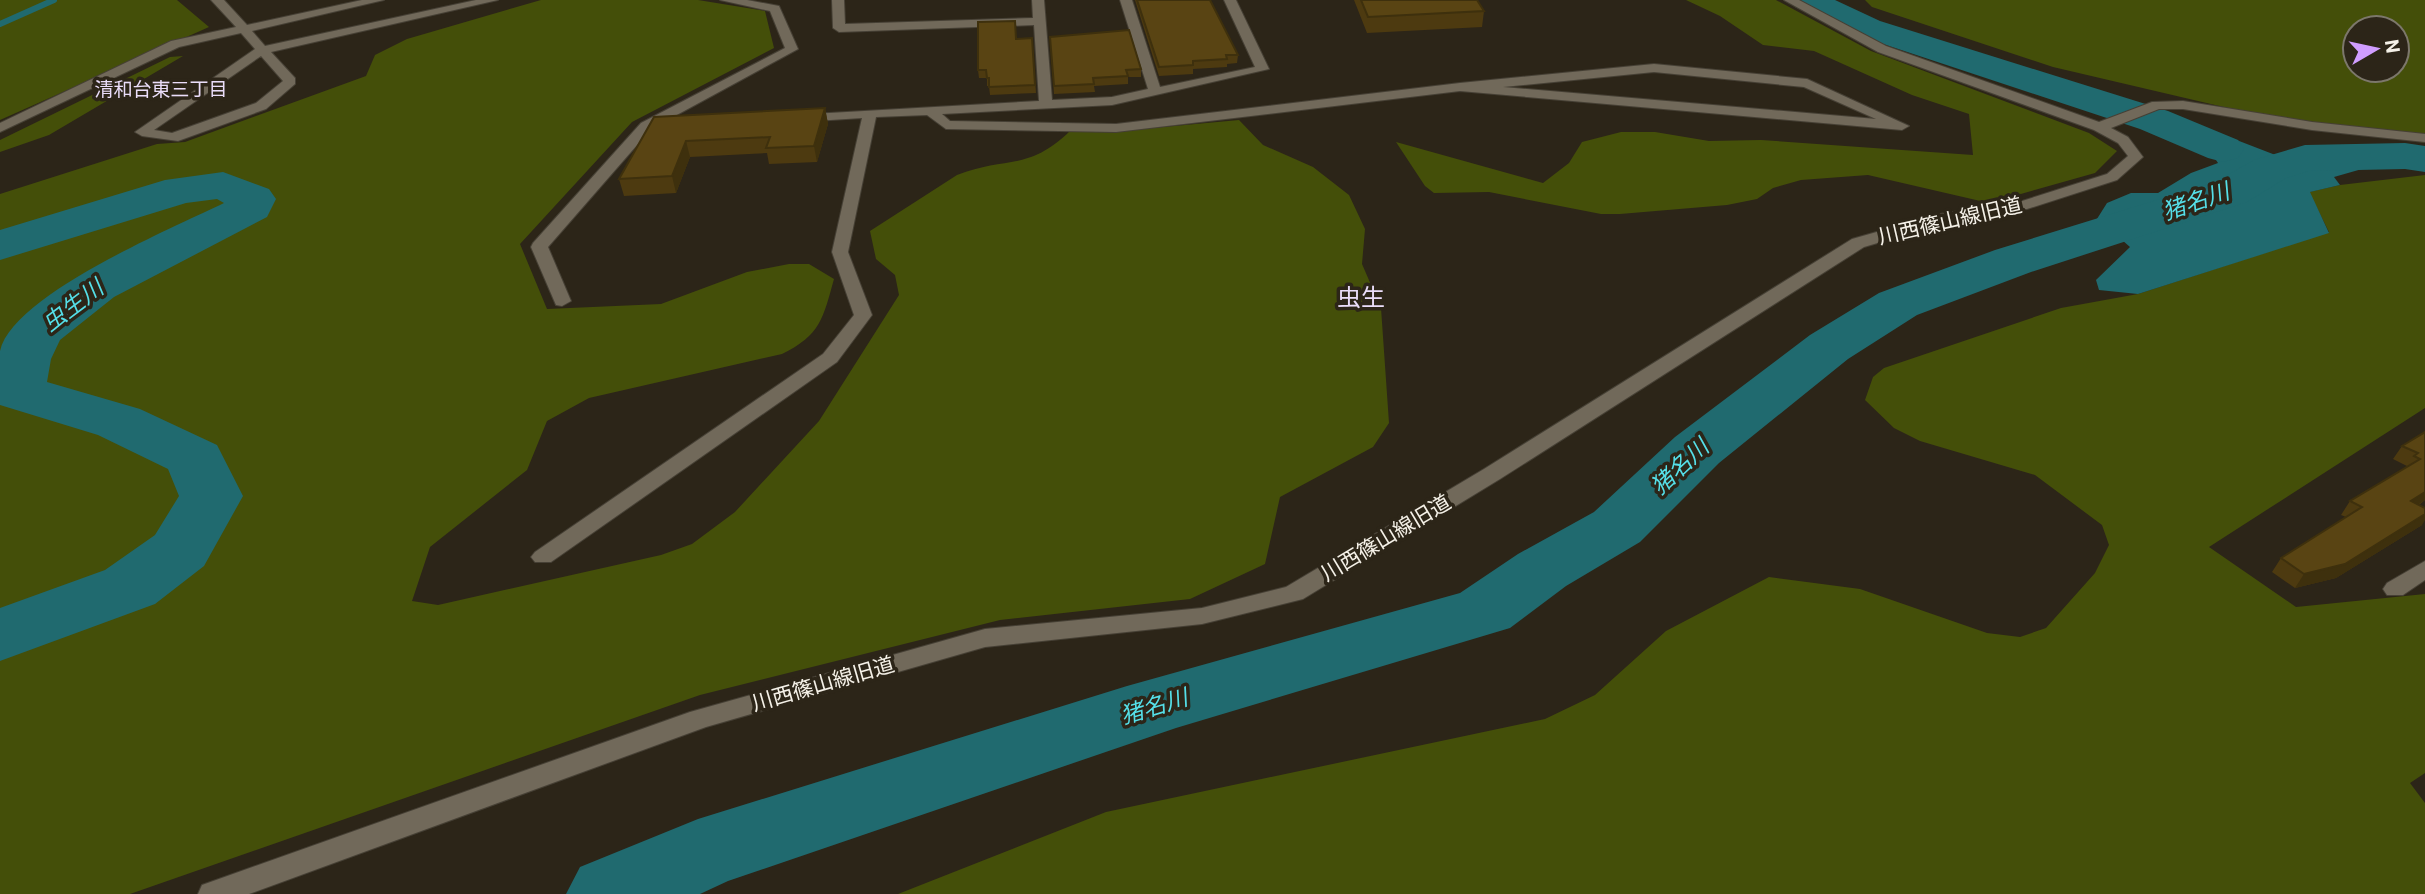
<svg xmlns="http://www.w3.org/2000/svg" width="2425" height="894" font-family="Roboto,'Noto Sans JP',sans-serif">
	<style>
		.green { fill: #444f09; fill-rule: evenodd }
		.water { fill: #206a6f }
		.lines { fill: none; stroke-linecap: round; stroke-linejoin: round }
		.stream { stroke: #206a6f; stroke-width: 6 }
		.river { fill: #206a6f; fill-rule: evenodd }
		.minor-casing { stroke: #464035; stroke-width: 2 }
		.minor { fill: #71695a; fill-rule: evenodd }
		.wall { fill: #4d3a10 }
		.shaded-wall { fill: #3e300d }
		.building { fill: #594413; stroke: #3e300d; stroke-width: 2 }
		.labels { text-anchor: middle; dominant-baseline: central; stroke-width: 7; stroke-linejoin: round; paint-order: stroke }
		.far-neighbourhood-label { font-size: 19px; fill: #eaddf9; stroke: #2c2518 }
		.street-label { font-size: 21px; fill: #f5f1e8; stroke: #2c2518 }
		.water-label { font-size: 23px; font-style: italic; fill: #55dfe8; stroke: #2c2518 }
		.quarter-label { font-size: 24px; fill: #eaddf9; stroke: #2c2518 }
	</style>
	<rect width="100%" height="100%" fill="#2c2518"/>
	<!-- green -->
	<path class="green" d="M0,0H177L209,27L0,120Z
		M541,0H698L765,11L774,48L632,122L520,244L547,309L661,304L747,272L789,264H809L834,279C823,318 821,335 782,354L589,398L547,421L527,470L430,547L412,601L438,605L661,555L692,544L735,512L819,421L899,295L895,275L876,259L870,231L957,175C1005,156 1028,172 1070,131H1120L1239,120L1263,145L1313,167L1349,195L1365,229L1362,264L1381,308L1389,423L1373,447L1280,497L1265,564L1190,599L1000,620L700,695L130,894H0V194L157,144L185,142L366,76L375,55L407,39Z
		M1686,0H1776L1871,51L2089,133L2117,151L2095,173L1989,203L1868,175L1801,180L1773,188L1757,199L1727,205L1620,214H1601L1489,192L1434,193L1425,186L1396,142L1543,183L1569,163L1582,142L1621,132H1655L1709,141L1761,140L1973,155L1969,114L1912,95L1814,51L1763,45L1720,16Z
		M1865,0H2425V143L2245,112L2053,67L1872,7ZM2355,28H2397V70H2355Z
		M183,56L49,135L0,152V140L170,57Z
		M2425,175V408L2209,547L2296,607L2425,594V773L2410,783L2425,803V894H898L1106,812L1545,719L1595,695L1666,631L1769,577L1860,589L1987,633L2020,637L2046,628L2095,573L2109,545L2102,525L2035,475L1920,441L1894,428L1865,400L1873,377L1884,368L2061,308L2138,294L2329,232L2309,192L2340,185Z"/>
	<!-- water -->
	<path class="water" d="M2164,112L2278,156L2313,148L2324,149L2362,169L2334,177L2340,185L2310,192L2329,233L2138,294L2099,290L2096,280L2130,247L2122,240L2090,230L2107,203L2131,193H2158L2191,173L2218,163L2209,149L2143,119Z"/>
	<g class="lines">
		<!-- stream -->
		<path class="stream" d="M0,24L54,0"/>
		<!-- river -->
		<path class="river" d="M1790,0H1835L1880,21L2168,111L2238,140L2244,149L2238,158L2223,162L2208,158L2140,129L1856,35L1795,7Z
			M2405,143L2425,146V172L2405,169L2309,171L2286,178L2247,202L2031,272L1917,315L1848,359L1719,463L1640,542L1566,586L1510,628L1176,728L728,881L700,894H566L580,867L698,819L1127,686L1460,593L1518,554L1594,512L1675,437L1810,335L1879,293L1995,250L2215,182L2254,160L2305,145Z
			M223,172L269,189L276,199L267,217L114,297L60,340L51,359L47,382L140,409L217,445L243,496L204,566L155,604L0,661V608L105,570L155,535L179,496L168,469L98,435L0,405C0,388 0,367 0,351C12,295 173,228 224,203L217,199L186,203L0,260V230L165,180Z"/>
		<defs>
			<path id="minor" d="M211,0H224L247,25L362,0H384L252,31L265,46L476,0H498L271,52L295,78V84L266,109L178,141L142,136L135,132L255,49L241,33L179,47L0,132V123L171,41L236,27ZM261,56L283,81L256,103L172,133L154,130Z
				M720,0H747L779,6L798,49L651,129L548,247L571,301L562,306L556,305L531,247L533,243L641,123L785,48L770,11Z
				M832,0H844L845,24L1033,18L1032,0H1044L1052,100L1112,97L1148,89L1120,0H1132L1160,87L1255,67L1224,0H1236L1269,69L1112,105L942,114L950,121L1116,124L1460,83L1654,64L1807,79L1909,126L1902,130L1460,91L1116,132L946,129L927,115L876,117L848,252L872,315L837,362L551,562H535L531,557L535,552L823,354L854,315L832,252L862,118L799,122L794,121V115L1039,101L1034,25L839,32L833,28ZM1654,72L1804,87L1876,119L1503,87Z
				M1784,0H1799L1886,46L2099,122L2152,102L2183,101L2312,122L2425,134V142L2312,130L2183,109H2159L2111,128L2128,137L2143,157L2117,180L2027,209L1942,224L1864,247L1500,479L1303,599L1202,624L985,647L706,727L249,894H198L202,885L690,712L985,629L1202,608L1286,587L1484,469L1852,239L1940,214L2019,202L2107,174L2128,156L2118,143L2094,130L1878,52Z
				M2425,561V580L2403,595H2387L2383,589L2387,583Z"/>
		</defs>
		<!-- minor casing -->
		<use href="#minor" class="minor-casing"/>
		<!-- minor -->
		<use href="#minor" class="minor"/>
	</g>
	<!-- wall -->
	<path class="wall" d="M1135,0H1210L1238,55L1237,63L1227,64V67L1193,69V74L1159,76Z
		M1354,0H1477L1484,11L1482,27L1367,33Z
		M1050,37L1141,69V77H1128V84L1094,86L1095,92L1054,94Z
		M1032,38L1036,93L990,95L989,86H987V78H979L978,70L1016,39Z
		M825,108L828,124L817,162L769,164L767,153L690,157L676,193L624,196L619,179L654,117Z
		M2425,432V500L2419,505L2422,525L2336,578L2295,588L2272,572L2281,558L2346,517L2341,515L2350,501L2406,468L2407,466L2393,459L2402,446Z"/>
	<!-- shaded-wall -->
	<path class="shaded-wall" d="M825,108L828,124L817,162L814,146Z
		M686,141L690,157L676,193L672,176Z
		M2425,492V500L2402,515L2411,501Z
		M2425,514V520L2422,525L2336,578L2295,588L2304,574Z"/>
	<!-- building -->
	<path class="building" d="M1137,0H1210L1238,55H1226L1227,59L1193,61V65L1159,67Z
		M1361,0H1477L1484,11L1368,17Z
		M1015,21L1016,39L1032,38L1035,85L989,87V78H987L986,70H978V22Z
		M1129,30L1141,69L1126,70L1128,76L1093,78L1094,84L1054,86L1050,37Z
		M825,108L814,146L766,148L770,137L686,141L672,176L619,179L654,117Z
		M2425,432V492L2411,501L2425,508V514L2345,564L2304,574L2281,558L2362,507L2350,501L2420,459L2414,456L2418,453L2402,446Z"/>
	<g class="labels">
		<!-- far-neighbourhood labels -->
		<g class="far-neighbourhood-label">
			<text x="161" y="89">清和台東三丁目</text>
		</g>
		<!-- street labels -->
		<g class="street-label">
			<text transform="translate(1950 221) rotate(-13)">川西篠山線旧道</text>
			<text transform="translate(1386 538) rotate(-31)">川西篠山線旧道</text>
			<text transform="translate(823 684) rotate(-16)">川西篠山線旧道</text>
		</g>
		<!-- water labels -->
		<g class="water-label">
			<text transform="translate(2196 202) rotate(-19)">猪名川</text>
			<text transform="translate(73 306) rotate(-37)">虫生川</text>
			<text transform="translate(1680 467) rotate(-43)">猪名川</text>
			<text transform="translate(1154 707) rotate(-17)">猪名川</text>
		</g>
		<!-- quarter labels -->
		<g class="quarter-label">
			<text x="1361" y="298">虫生</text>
		</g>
	</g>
	<!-- north arrow -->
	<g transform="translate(2376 49) rotate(81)"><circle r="33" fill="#2c2518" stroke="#7c776b" stroke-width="2"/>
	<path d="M0-5L12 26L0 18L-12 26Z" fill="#d09dff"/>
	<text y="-10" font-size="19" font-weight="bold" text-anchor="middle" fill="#f5f1e8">N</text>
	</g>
</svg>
